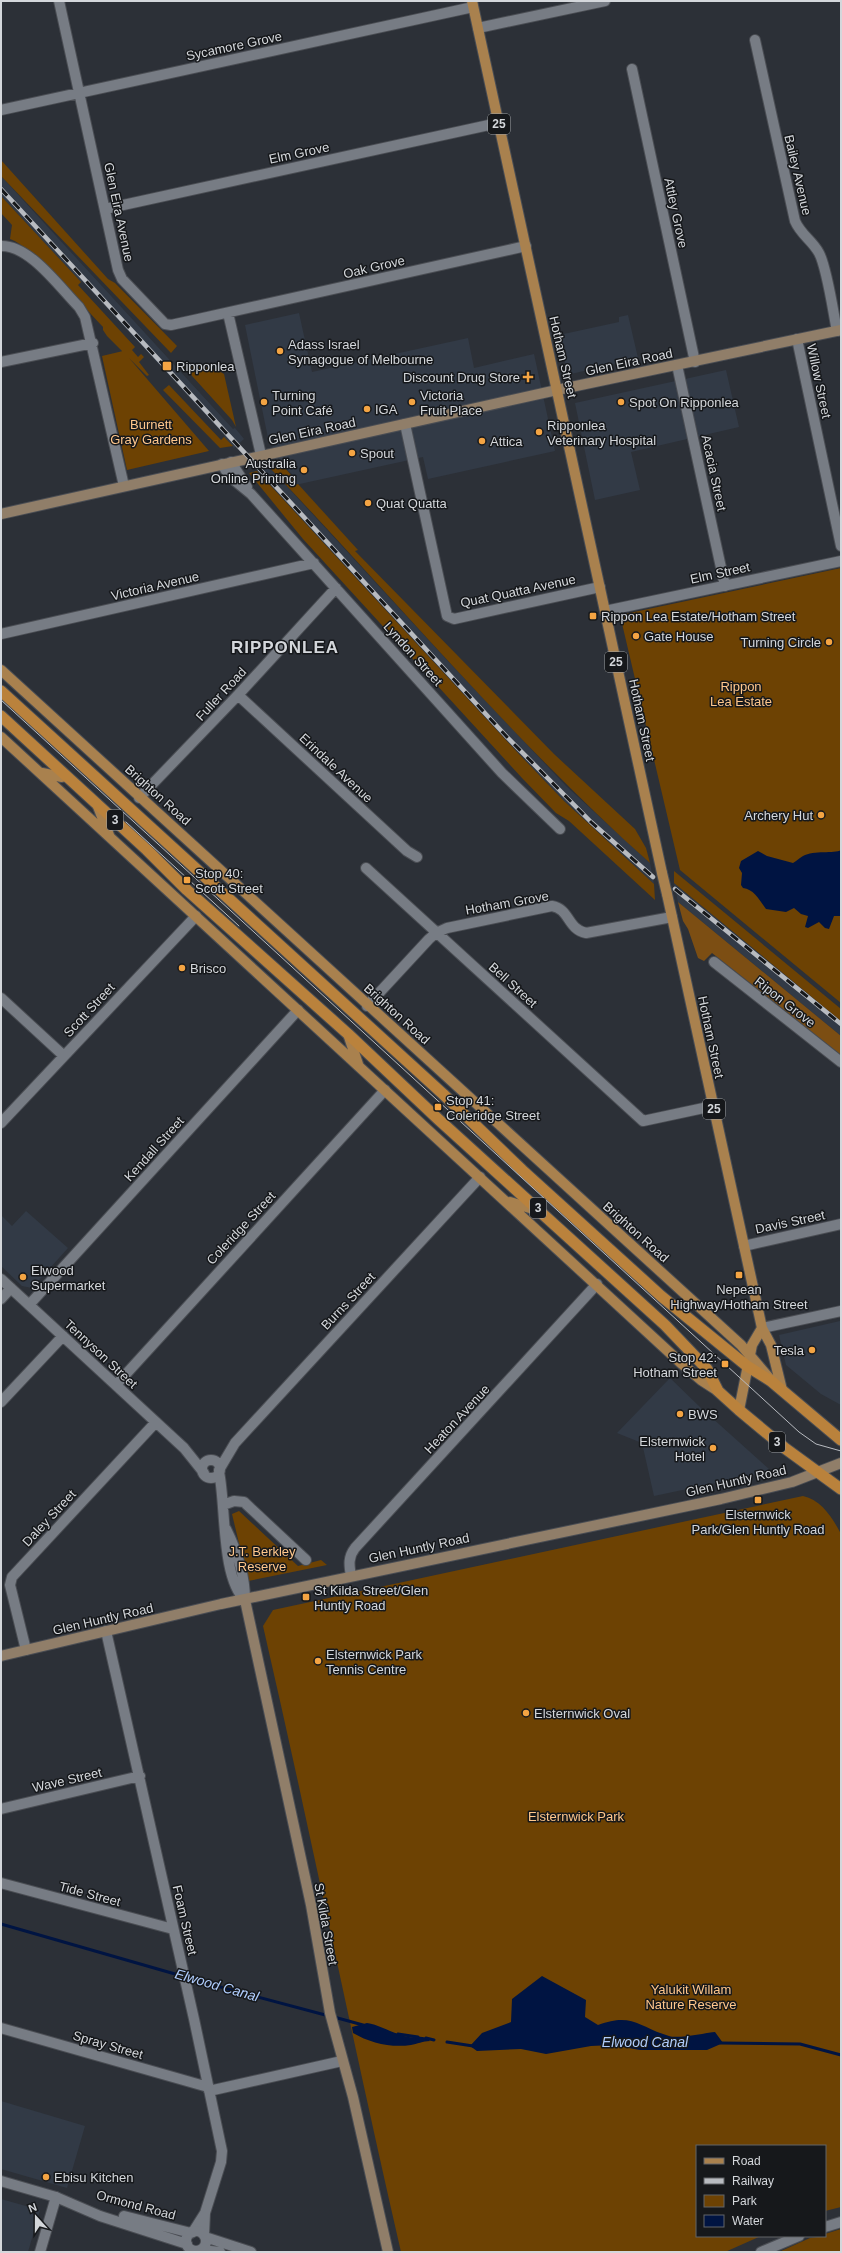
<svg xmlns="http://www.w3.org/2000/svg" width="842" height="2253" font-family="Arial,sans-serif">
	<style>
		.built { fill: #323a46 }
		.green { fill: #6d4203 }
		.forest { fill: #7c4e13 }
		.water { fill: #001442 }
		.lines { fill: none; stroke-linecap: round; stroke-linejoin: round }
		.stream { stroke: #001442; stroke-width: 3 }
		.minor-casing { stroke: #4a4d53; stroke-width: 12 }
		.tertiary-casing { stroke: #4a4d53; stroke-width: 12 }
		.secondary-casing { stroke: #4a4d53; stroke-width: 12 }
		.primary-casing { stroke: #4a4d53; stroke-width: 12 }
		.trunk-casing { stroke: #4a4d53; stroke-width: 13 }
		.minor { stroke: #777c84; stroke-width: 10 }
		.tertiary { stroke: #777c84; stroke-width: 10 }
		.secondary { stroke: #907e69; stroke-width: 10 }
		.primary { stroke: #a9814e; stroke-width: 10 }
		.trunk { stroke: #ba823c; stroke-width: 11 }
		.tram { stroke: #b8bbc0; stroke-width: 1 }
		.rail-casing { stroke: #b8bbc0; stroke-width: 4.5 }
		.rail { stroke: #16181b; stroke-width: 3; stroke-dasharray: 9; stroke-linecap: butt }
		.primary-bridge-casing { stroke: #4a4d53; stroke-width: 12; stroke-linecap: butt }
		.primary-bridge { stroke: #a9814e; stroke-width: 10 }
		.poi-dot { fill: #f4a443; stroke: #16181b; stroke-width: 1.5 }
		.labels { text-anchor: middle; dominant-baseline: central; stroke-width: 3; stroke-linejoin: round; paint-order: stroke }
		.shield { fill: #16181b; stroke: #9b9ea1; stroke-width: 1 }
		.shield-label { font-size: 12px; font-weight: bold; fill: #d4d7db }
		.street-label { font-size: 13px; fill: #d4d7db; stroke: #16181b }
		.poi-label { font-size: 13px; fill: #d4d7db; stroke: #16181b; text-anchor: start }
		.park-label { font-size: 13px; fill: #ffc78c; stroke: #16181b }
		.water-label { font-size: 14px; font-style: italic; fill: #afccfc; stroke: #16181b }
		.district-label { font-size: 17px; font-weight: bold; letter-spacing: 1px; fill: #d4d7db; stroke: #16181b }
	</style>
	<rect width="100%" height="100%" fill="#2c3037"/>
	<!-- built -->
	<path class="built" d="M1,176L233,429L235,428L244,439L234,448L224,437L225,436L82,281L81,282L1,196Z
		M299,313L312,372L468,338L474,368L534,354L555,451L428,479L423,457L295,485L292,474L283,466L268,438L245,325Z
		M628,315L638,358L571,374L567,371L559,335L619,322V317Z
		M726,370L739,427L631,452L640,490L595,500L575,403Z
		M270,468L446,659L566,786L650,863L654,884L564,801L517,752L257,471Z
		M674,883L841,1021V1036L678,902Z
		M26,1211L68,1248L32,1288L22,1286L1,1266V1215L12,1226Z
		M840,1321L841,1327V1405L821,1394L786,1365L779,1335Z
		M670,1378L701,1408L769,1469L768,1472L654,1496L642,1443L617,1433Z
		M1,2101L85,2126L67,2188L1,2169Z
		M1,2199L40,2210L28,2252H1Z"/>
	<!-- green -->
	<path class="green" d="M1,160L108,279L115,283L177,346L171,353L1,176Z
		M1,196L81,282L78,285L135,347L132,350L138,357L141,354L144,357L139,362L149,375L147,376L107,336L103,330V327C85,308 32,246 10,239L12,225L1,213Z
		M123,351L209,451L127,470L102,356Z
		M188,364C200,367 214,367 224,374L236,427L232,420L183,366Z
		M169,385L221,440L224,437L233,446L220,448L163,390Z
		M283,466L293,477L295,485L298,484L358,550L355,551L554,754L635,829L646,848L650,863C513,741 396,600 270,468Z
		M257,471L517,752L564,801L654,884L655,900L569,821L556,813L522,778L303,539L249,473Z
		M841,568V1003L680,870L620,615Z
		M674,871L841,1009V1021L674,883Z
		M803,1496C822,1500 833,1519 841,1534V2207L825,2211V2146H697V2236H761L725,2252H401C353,2044 311,1834 263,1626L273,1610Z
		M239,1511L298,1566L321,1560L327,1565L248,1581L232,1514Z
		M841,2229V2252H779L810,2238L825,2236V2234Z"/>
	<!-- forest -->
	<path class="forest" d="M678,902L841,1036V1055L712,953L704,961L698,958L688,929L683,921Z"/>
	<!-- water -->
	<path class="water" d="M841,850V916H834L829,929L825,928L819,922L808,928L805,927L808,916L801,914L794,908L786,912L766,909C760,901 754,889 743,888L741,885L742,873L739,868L741,861L758,851L767,856L793,863C797,861 799,858 803,856C814,850 834,854 841,850Z
		M542,1976L586,2000L585,2017L598,2025C632,2012 639,2027 669,2036C679,2039 704,2033 715,2032L723,2043L707,2050H640L612,2045L591,2046L546,2054L521,2049L477,2051L470,2046L482,2033L511,2022L512,1999Z
		M367,2023C381,2025 395,2035 409,2037C416,2038 424,2034 430,2041C423,2041 417,2044 411,2045C391,2048 370,2043 353,2033L352,2027Z"/>
	<g class="lines">
		<!-- stream -->
		<path class="stream" d="M1,1924L182,1976
			M187,1978L329,2016
			M334,2017L363,2025
			M398,2034L418,2037
			M426,2038L434,2040
			M447,2042L473,2046
			M720,2043L800,2044L841,2055"/>
		<defs>
			<path id="minor" d="M59,1L118,270L122,279L165,324L171,325L194,320L526,246
				M478,28L605,1
				M755,40L795,221C801,235 812,240 819,253C827,268 833,311 837,331
				M632,69L695,362
				M1,110L473,7
				M105,209L498,123
				M1,246C30,245 60,288 79,307L85,317L124,486
				M228,313L261,455
				M797,339L841,546
				M1,362L93,343
				M677,365L725,586
				M405,424L447,616L454,619L600,587
				M231,462L247,487
				M222,464L229,476L251,494L502,773L560,829
				M605,611L841,561
				M1,634L314,563
				M238,695L407,851L417,857
				M139,798L238,695L336,588
				M366,868L643,1121L713,1106
				M714,962L841,1062
				M1,998L64,1056
				M367,1006L429,939L436,933L447,928L552,906C570,909 567,929 586,933L672,917
				M1,1123L196,916
				M744,1246L841,1224
				M1,1279L184,1448L204,1473
				M1,1299L11,1288
				M29,1305L298,1010
				M762,1328L841,1311
				M116,1385L385,1090
				M1,1402L63,1336
				M202 1469a9 9 0 1 1 18 0a9 9 0 1 1-18 0Z
				M219,1470L235,1443L480,1177
				M219,1472C226,1504 221,1578 245,1600
				M223,1505L234,1501L244,1502L306,1560
				M226,1529C237,1551 245,1575 245,1600
				M351,1576C349,1565 348,1557 355,1548L597,1284
				M106,1631L194,2019L222,2151L221,2162L205,2213L193,2232
				M26,1650L10,1585L12,1577L156,1422
				M1,1809L140,1776
				M1,1883L173,1929
				M1,2028L208,2087
				M209,2091L342,2061
				M204,2235L205,2213
				M40,2252L56,2197"/>
			<path id="tertiary" d="M1,2181L56,2197L100,2216L187,2244
				M124,2216L191,2233
				M825,2227L841,2222
				M186 2241a10 10 0 1 1 20 0a10 10 0 1 1-20 0Z
				M205,2237L251,2252
				M201,2250L220,2252
				M761,2252L799,2236"/>
			<path id="secondary" d="M1,514L557,390L841,330
				M245,1600L311,1905L330,2013L353,2097L388,2252
				M1,1656L221,1604L721,1499L792,1482L841,1463"/>
			<path id="primary" d="M472,1L662,873
				M1,670L741,1345L770,1379
				M1,737L682,1364L701,1380L718,1391
				M42,773L62,777L66,776
				M97,804L109,835
				M667,894L762,1328L771,1345L782,1390
				M348,1034L358,1064
				M510,1202L533,1209L536,1206
				M739,1410L752,1345L762,1328"/>
			<path id="trunk" d="M1,691L443,1094L522,1170L661,1296L747,1366L771,1381L841,1440
				M1,716L147,850L187,890L348,1034L438,1119L665,1325L707,1369L718,1391L739,1410L786,1449L841,1489"/>
		</defs>
		<!-- minor casing -->
		<use href="#minor" class="minor-casing"/>
		<!-- tertiary casing -->
		<use href="#tertiary" class="tertiary-casing"/>
		<!-- secondary casing -->
		<use href="#secondary" class="secondary-casing"/>
		<!-- primary casing -->
		<use href="#primary" class="primary-casing"/>
		<!-- trunk casing -->
		<use href="#trunk" class="trunk-casing"/>
		<!-- minor -->
		<use href="#minor" class="minor"/>
		<!-- tertiary -->
		<use href="#tertiary" class="tertiary"/>
		<!-- secondary -->
		<use href="#secondary" class="secondary"/>
		<!-- primary -->
		<use href="#primary" class="primary"/>
		<!-- trunk -->
		<use href="#trunk" class="trunk"/>
		<!-- tram -->
		<path class="tram" d="M1,700L799,1432L816,1444L841,1451
			M126,822L239,926"/>
		<defs>
			<path id="rail" d="M1,189L507,737L591,822L653,877
				M675,889L841,1024"/>
		</defs>
		<!-- rail casing -->
		<use href="#rail" class="rail-casing"/>
		<!-- rail -->
		<use href="#rail" class="rail"/>
		<defs>
			<path id="primary-bridge" d="M662,873L667,894"/>
		</defs>
		<!-- primary-bridge casing -->
		<use href="#primary-bridge" class="primary-bridge-casing"/>
		<!-- primary-bridge -->
		<use href="#primary-bridge" class="primary-bridge"/>
	</g>
	<!-- markers -->
	<g class="poi-dot">
		<circle cx="280" cy="351" r="4"/>
		<rect x="162" y="361" width="10" height="10" rx="2"/>
		<path d="M526 371h4v4h4v4h-4v4h-4v-4h-4v-4h4z"/>
		<circle cx="264" cy="402" r="4"/>
		<circle cx="412" cy="402" r="4"/>
		<circle cx="621" cy="402" r="4"/>
		<circle cx="367" cy="409" r="4"/>
		<circle cx="539" cy="432" r="4"/>
		<circle cx="482" cy="441" r="4"/>
		<circle cx="352" cy="453" r="4"/>
		<circle cx="304" cy="470" r="4"/>
		<circle cx="368" cy="503" r="4"/>
		<rect x="589" y="612" width="8" height="8" rx="2"/>
		<circle cx="636" cy="636" r="4"/>
		<circle cx="829" cy="642" r="4"/>
		<circle cx="821" cy="815" r="4"/>
		<rect x="183" y="876" width="8" height="8" rx="2"/>
		<circle cx="182" cy="968" r="4"/>
		<rect x="434" y="1103" width="8" height="8" rx="2"/>
		<rect x="735" y="1271" width="8" height="8" rx="2"/>
		<circle cx="23" cy="1277" r="4"/>
		<circle cx="812" cy="1350" r="4"/>
		<rect x="721" y="1360" width="8" height="8" rx="2"/>
		<circle cx="680" cy="1414" r="4"/>
		<circle cx="713" cy="1448" r="4"/>
		<rect x="754" y="1496" width="8" height="8" rx="2"/>
		<rect x="302" y="1593" width="8" height="8" rx="2"/>
		<circle cx="318" cy="1661" r="4"/>
		<circle cx="526" cy="1713" r="4"/>
		<circle cx="46" cy="2177" r="4"/>
	</g>
	<g class="labels">
		<!-- shield labels -->
		<g class="shield">
			<rect x="488" y="114" width="22" height="20" rx="3"/>
			<rect x="605" y="652" width="22" height="20" rx="3"/>
			<rect x="107" y="810" width="16" height="20" rx="3"/>
			<rect x="703" y="1099" width="22" height="20" rx="3"/>
			<rect x="530" y="1198" width="16" height="20" rx="3"/>
			<rect x="769" y="1432" width="16" height="20" rx="3"/>
		</g>
		<g class="shield-label">
			<text x="499" y="124">25</text>
			<text x="616" y="662">25</text>
			<text x="115" y="820">3</text>
			<text x="714" y="1109">25</text>
			<text x="538" y="1208">3</text>
			<text x="777" y="1442">3</text>
		</g>
		<!-- street labels -->
		<g class="street-label">
			<text transform="translate(234 46) rotate(-12)">Sycamore Grove</text>
			<text transform="translate(299 153) rotate(-12)">Elm Grove</text>
			<text transform="translate(798 175) rotate(77)">Bailey Avenue</text>
			<text transform="translate(119 212) rotate(78)">Glen Eira Avenue</text>
			<text transform="translate(676 213) rotate(78)">Attley Grove</text>
			<text transform="translate(374 267) rotate(-13)">Oak Grove</text>
			<text transform="translate(563 357) rotate(77)">Hotham Street</text>
			<text transform="translate(629 362) rotate(-12)">Glen Eira Road</text>
			<text transform="translate(819 381) rotate(78)">Willow Street</text>
			<text transform="translate(312 431) rotate(-12)">Glen Eira Road</text>
			<text transform="translate(714 473) rotate(78)">Acacia Street</text>
			<text transform="translate(720 573) rotate(-12)">Elm Street</text>
			<text transform="translate(155 586) rotate(-13)">Victoria Avenue</text>
			<text transform="translate(518 591) rotate(-12)">Quat Quatta Avenue</text>
			<text transform="translate(413 654) rotate(48)">Lyndon Street</text>
			<text transform="translate(221 694) rotate(-47)">Fuller Road</text>
			<text transform="translate(642 720) rotate(78)">Hotham Street</text>
			<text transform="translate(336 768) rotate(43)">Erindale Avenue</text>
			<text transform="translate(158 795) rotate(42)">Brighton Road</text>
			<text transform="translate(507 903) rotate(-10)">Hotham Grove</text>
			<text transform="translate(513 985) rotate(42)">Bell Street</text>
			<text transform="translate(785 1002) rotate(38)">Ripon Grove</text>
			<text transform="translate(89 1010) rotate(-47)">Scott Street</text>
			<text transform="translate(397 1014) rotate(42)">Brighton Road</text>
			<text transform="translate(711 1037) rotate(78)">Hotham Street</text>
			<text transform="translate(154 1149) rotate(-48)">Kendall Street</text>
			<text transform="translate(790 1222) rotate(-12)">Davis Street</text>
			<text transform="translate(241 1228) rotate(-47)">Coleridge Street</text>
			<text transform="translate(636 1232) rotate(42)">Brighton Road</text>
			<text transform="translate(348 1301) rotate(-47)">Burns Street</text>
			<text transform="translate(101 1354) rotate(43)">Tennyson Street</text>
			<text transform="translate(457 1419) rotate(-47)">Heaton Avenue</text>
			<text transform="translate(736 1481) rotate(-13)">Glen Huntly Road</text>
			<text transform="translate(49 1518) rotate(-47)">Daley Street</text>
			<text transform="translate(419 1548) rotate(-12)">Glen Huntly Road</text>
			<text transform="translate(103 1619) rotate(-13)">Glen Huntly Road</text>
			<text transform="translate(67 1780) rotate(-13)">Wave Street</text>
			<text transform="translate(90 1894) rotate(15)">Tide Street</text>
			<text transform="translate(185 1920) rotate(77)">Foam Street</text>
			<text transform="translate(326 1924) rotate(80)">St Kilda Street</text>
			<text transform="translate(108 2045) rotate(16)">Spray Street</text>
			<text transform="translate(136 2205) rotate(15)">Ormond Road</text>
		</g>
		<!-- poi labels -->
		<g class="poi-label">
			<text x="288" y="344">Adass Israel<tspan x="288" dy="15">Synagogue of Melbourne</tspan></text>
			<text x="176" y="366">Ripponlea</text>
			<text x="520" y="377" text-anchor="end">Discount Drug Store</text>
			<text x="272" y="395">Turning<tspan x="272" dy="15">Point Café</tspan></text>
			<text x="420" y="395">Victoria<tspan x="420" dy="15">Fruit Place</tspan></text>
			<text x="629" y="402">Spot On Ripponlea</text>
			<text x="375" y="409">IGA</text>
			<text x="547" y="425">Ripponlea<tspan x="547" dy="15">Veterinary Hospital</tspan></text>
			<text x="490" y="441">Attica</text>
			<text x="360" y="453">Spout</text>
			<text x="296" y="463" text-anchor="end">Australia<tspan x="296" dy="15">Online Printing</tspan></text>
			<text x="376" y="503">Quat Quatta</text>
			<text x="601" y="616">Rippon Lea Estate/Hotham Street</text>
			<text x="644" y="636">Gate House</text>
			<text x="821" y="642" text-anchor="end">Turning Circle</text>
			<text x="813" y="815" text-anchor="end">Archery Hut</text>
			<text x="195" y="873">Stop 40:<tspan x="195" dy="15">Scott Street</tspan></text>
			<text x="190" y="968">Brisco</text>
			<text x="446" y="1100">Stop 41:<tspan x="446" dy="15">Coleridge Street</tspan></text>
			<text x="31" y="1270">Elwood<tspan x="31" dy="15">Supermarket</tspan></text>
			<text x="739" y="1289" text-anchor="middle">Nepean<tspan x="739" dy="15">Highway/Hotham Street</tspan></text>
			<text x="804" y="1350" text-anchor="end">Tesla</text>
			<text x="717" y="1357" text-anchor="end">Stop 42:<tspan x="717" dy="15">Hotham Street</tspan></text>
			<text x="688" y="1414">BWS</text>
			<text x="705" y="1441" text-anchor="end">Elsternwick<tspan x="705" dy="15">Hotel</tspan></text>
			<text x="758" y="1514" text-anchor="middle">Elsternwick<tspan x="758" dy="15">Park/Glen Huntly Road</tspan></text>
			<text x="314" y="1590">St Kilda Street/Glen<tspan x="314" dy="15">Huntly Road</tspan></text>
			<text x="326" y="1654">Elsternwick Park<tspan x="326" dy="15">Tennis Centre</tspan></text>
			<text x="534" y="1713">Elsternwick Oval</text>
			<text x="54" y="2177">Ebisu Kitchen</text>
		</g>
		<!-- park labels -->
		<g class="park-label">
			<text x="151" y="424">Burnett<tspan x="151" dy="15">Gray Gardens</tspan></text>
			<text x="741" y="686">Rippon<tspan x="741" dy="15">Lea Estate</tspan></text>
			<text x="262" y="1551">J.T. Berkley<tspan x="262" dy="15">Reserve</tspan></text>
			<text x="576" y="1816">Elsternwick Park</text>
			<text x="691" y="1989">Yalukit Willam<tspan x="691" dy="15">Nature Reserve</tspan></text>
		</g>
		<!-- water labels -->
		<g class="water-label">
			<text transform="translate(217 1985) rotate(16)">Elwood Canal</text>
			<text x="645" y="2042">Elwood Canal</text>
		</g>
		<!-- district labels -->
		<g class="district-label">
			<text x="285" y="647">RIPPONLEA</text>
		</g>
	</g>
	<!-- border -->
	<rect width="842" height="2253" fill="none" stroke="#d4d7db" stroke-width="4"/>
	<!-- legend -->
	<rect x="696" y="2145" width="130" height="92" fill="#16181b" stroke="#626468"/>
	<rect x="704" y="2158" width="20" height="6" fill="#a9814e" stroke="#626468"/>
	<text x="732" y="2165" font-size="12" fill="#d4d7db">Road</text>
	<rect x="704" y="2178" width="20" height="6" fill="#b8bbc0" stroke="#626468"/>
	<text x="732" y="2185" font-size="12" fill="#d4d7db">Railway</text>
	<rect x="704" y="2195" width="20" height="12" fill="#6d4203" stroke="#626468"/>
	<text x="732" y="2205" font-size="12" fill="#d4d7db">Park</text>
	<rect x="704" y="2215" width="20" height="12" fill="#001442" stroke="#626468"/>
	<text x="732" y="2225" font-size="12" fill="#d4d7db">Water</text>
	<!-- north arrow -->
	<g transform="translate(36 2217) rotate(339)" stroke="#16181b" stroke-width="3" paint-order="stroke">
	<path d="M0-3L7 15L0 10L-7 15Z" fill="#d4d7db"/>
	<text y="-6" font-size="11" font-weight="bold" text-anchor="middle" fill="#d4d7db">N</text>
	</g>
</svg>
